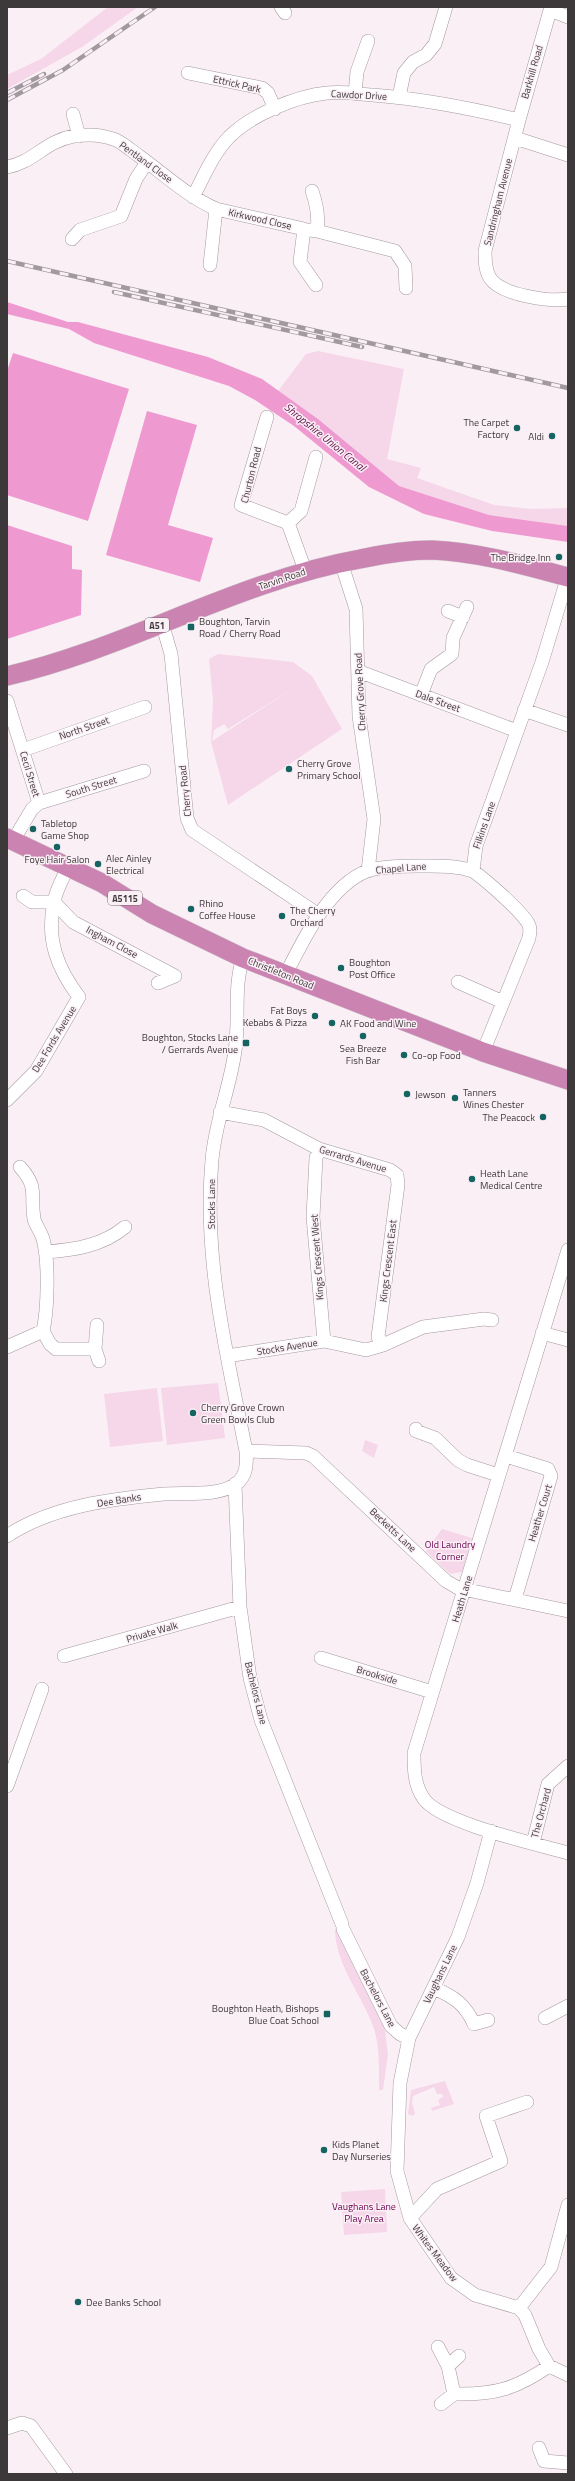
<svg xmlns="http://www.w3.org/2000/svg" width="575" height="2481" font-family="'Titillium Web',sans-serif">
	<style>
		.green { fill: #f6d6e9; fill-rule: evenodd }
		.water { fill: #ee99cf }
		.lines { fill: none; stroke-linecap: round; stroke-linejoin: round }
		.minor-casing { stroke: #a3989f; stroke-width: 14 }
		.highway-casing { stroke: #d0cfd0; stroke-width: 20 }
		.minor { stroke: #fff; stroke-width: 13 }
		.highway { stroke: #cb83b1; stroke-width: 19 }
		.rail-casing { stroke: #a1999d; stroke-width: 4.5 }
		.rail { stroke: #fbeff6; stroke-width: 3; stroke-dasharray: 9; stroke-linecap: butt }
		.poi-dot { fill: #156461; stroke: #fbeff6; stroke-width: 1.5 }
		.labels { text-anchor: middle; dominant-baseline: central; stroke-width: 3; stroke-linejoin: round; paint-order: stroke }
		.shield { fill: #fbeff6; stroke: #767073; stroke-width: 1 }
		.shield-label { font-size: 9px; font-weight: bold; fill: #3d393b }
		.street-label { font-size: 10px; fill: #3d393b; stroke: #fbeff6 }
		.poi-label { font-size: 10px; fill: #3d393b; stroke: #fbeff6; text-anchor: start }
		.park-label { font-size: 10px; fill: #6a0051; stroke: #fbeff6 }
		.water-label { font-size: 11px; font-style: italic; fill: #5b1147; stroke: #fbeff6 }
	</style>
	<rect width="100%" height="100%" fill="#fbeff6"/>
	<!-- green -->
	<path class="green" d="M108,7H138L82,47L7,89V75L41,59Z
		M318,351L404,369L387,459L421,468L417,478L494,505L531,509L568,508V526L489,515L399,486L318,419L278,391L306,354Z
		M218,654L293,662L312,676L342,729L228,805L211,742L213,700L209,659ZM292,689L212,741L214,730L224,724L228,729Z
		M218,1383L225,1438L167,1445L161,1388Z
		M157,1388L163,1441L110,1447L104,1394Z
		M365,1440L378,1445L374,1458L362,1451Z
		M442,1529L472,1538L462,1572L450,1574L426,1551Z
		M338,1928L384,2023L388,2054L383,2090H379C379,2070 380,2048 374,2029C363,1996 335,1965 335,1929Z
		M445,2081L454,2104L432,2111L431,2108L440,2105L438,2100L443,2097L442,2094H437L434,2087L413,2096L412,2103L415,2113L413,2116L408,2114L411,2090Z
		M385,2189L387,2232L344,2235L341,2192Z"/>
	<!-- water -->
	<path class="water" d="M7,302L68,322H78L208,357L262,379L318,419L399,486L489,515L568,526V542L492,531L424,514L369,487L294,426L255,400L229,386L94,343L69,329L7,314Z
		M13,353L129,389L88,521L7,495V371Z
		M147,411L197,425L168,525L213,538L200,582L106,555Z
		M7,525L72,546V569L82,570L81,615L7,639Z"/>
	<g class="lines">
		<defs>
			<path id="minor" d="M281,7L285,13
				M551,7L519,120L485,251C485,260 485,270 490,278C501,295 549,302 568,299
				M550,10L568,17
				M188,73L262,88L268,93L275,109
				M355,93L357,72L368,41
				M399,97L404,73L413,62L426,55L435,44L446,7
				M73,114L79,136
				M515,138L568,155
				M7,167C33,163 45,141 74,136C88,134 104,135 116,140C124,144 132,151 139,156C164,174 187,196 216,209L210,265
				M193,197C204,176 213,154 229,137C251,115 296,96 327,93C342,91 358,94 373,95C423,99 470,108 519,120
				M216,209L304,229L300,262L316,285
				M310,230L317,231C319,217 317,205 312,191
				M317,231L395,251L405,266L406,288
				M72,239L80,230L121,216L136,179L147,162
				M267,417L241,505L288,523L305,570
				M288,523L301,511L316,457
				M341,562L356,609L359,716L374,819L368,871
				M448,611L463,617
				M162,623L171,654L187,818L192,830L319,915
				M358,671L517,731
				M421,695L431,669L452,654L453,638L467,607
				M7,701L39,803L32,809L13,841
				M524,710L568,725
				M23,750L145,707
				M39,803L144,771
				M23,896L32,902H54L73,922L175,976
				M286,974C303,940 329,886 367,871C382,866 403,866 419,866C437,866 455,865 473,871
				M458,982L503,1002
				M158,983L175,976
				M483,1052L529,938C530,933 531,928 528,923C519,909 487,881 473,871L476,846L542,662L568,576
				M7,1100L36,1071L79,997C57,968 46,939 54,902C56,890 63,878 68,867
				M220,1112L264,1120L319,1149L390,1170L397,1175L398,1185L378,1337L383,1345
				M319,1149L316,1158L313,1217L324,1341
				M20,1167C39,1188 30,1195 34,1219C36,1226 41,1232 43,1239C49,1261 48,1308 43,1331
				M568,1250L414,1753C414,1769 414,1785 424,1799C441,1823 537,1844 568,1853
				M45,1252C74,1250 102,1246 125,1227
				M542,1333L568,1340
				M7,1347L43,1331L50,1344L56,1349H95L97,1325
				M95,1349L99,1361
				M227,1356L324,1341L366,1350L383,1345L423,1327L484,1319L492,1320
				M416,1429V1431L435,1438L458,1460L467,1465L498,1475
				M246,1451L306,1453L313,1456L446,1581L458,1588L568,1611
				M506,1456L548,1469L551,1476L515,1599
				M235,1484L240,1607L250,1678L261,1720L342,1924
				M7,1536C52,1506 111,1499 164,1494C186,1492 217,1497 236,1484C247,1476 247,1463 246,1451C227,1355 203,1259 212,1160C215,1122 230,1088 235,1051C240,1019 233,989 243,958
				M64,1656L240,1607
				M321,1658L432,1692
				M7,1786L42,1689
				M491,1831L477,1883L458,1937L409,2038L400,2083L397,2171L410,2218L451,2278L475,2295L519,2308L525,2315L539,2349L549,2366L568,2375
				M533,1843L548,1784L568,1766
				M343,1929L391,2026L400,2034L409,2038
				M434,1988C454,1997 465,2004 474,2024L488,2020
				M545,2018L568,2006
				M410,2218L437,2189L501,2161L486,2116L527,2102
				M519,2308L551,2267L568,2205
				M438,2347L448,2366L454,2394L441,2404
				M448,2366L459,2356
				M454,2394C494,2395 516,2389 549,2366
				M7,2428L22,2423L31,2426L66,2474
				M539,2448L544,2461L568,2463"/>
			<path id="highway" d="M7,676C128,648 237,581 360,559C383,554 407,550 432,550C478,552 523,565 568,577
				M7,838L102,883L152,914L243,958L483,1052L568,1080"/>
		</defs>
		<!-- minor casing -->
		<use href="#minor" class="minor-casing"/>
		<!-- highway casing -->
		<use href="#highway" class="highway-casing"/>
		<!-- minor -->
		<use href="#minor" class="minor"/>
		<!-- highway -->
		<use href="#highway" class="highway"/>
		<defs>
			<path id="rail" d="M7,93L44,74
				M7,100L63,70L155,7
				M7,261L568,388
				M114,292L362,347"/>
		</defs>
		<!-- rail casing -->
		<use href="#rail" class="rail-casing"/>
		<!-- rail -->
		<use href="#rail" class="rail"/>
	</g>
	<!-- markers -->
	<g class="poi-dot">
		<circle cx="517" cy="428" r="4"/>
		<circle cx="552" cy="436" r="4"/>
		<circle cx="559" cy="557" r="4"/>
		<rect x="187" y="623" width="8" height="8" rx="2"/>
		<circle cx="289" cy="769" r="4"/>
		<circle cx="33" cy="829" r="4"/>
		<circle cx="57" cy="847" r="4"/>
		<circle cx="98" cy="864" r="4"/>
		<circle cx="191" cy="909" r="4"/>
		<circle cx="282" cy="916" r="4"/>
		<circle cx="341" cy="968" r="4"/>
		<circle cx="315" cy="1016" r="4"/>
		<circle cx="332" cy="1023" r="4"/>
		<circle cx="363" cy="1036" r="4"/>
		<rect x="242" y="1039" width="8" height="8" rx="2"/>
		<circle cx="404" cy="1055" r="4"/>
		<circle cx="407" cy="1094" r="4"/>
		<circle cx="455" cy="1098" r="4"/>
		<circle cx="543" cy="1117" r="4"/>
		<circle cx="472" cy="1179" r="4"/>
		<circle cx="193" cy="1413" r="4"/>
		<rect x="323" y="2010" width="8" height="8" rx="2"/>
		<circle cx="324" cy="2150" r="4"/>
		<circle cx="78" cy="2302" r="4"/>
	</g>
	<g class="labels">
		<!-- shield labels -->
		<g class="shield">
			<rect x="145" y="618" width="24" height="14" rx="3"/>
			<rect x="108" y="891" width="34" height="14" rx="3"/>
		</g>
		<g class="shield-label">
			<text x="157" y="625">A51</text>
			<text x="125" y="898">A5115</text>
		</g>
		<!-- street labels -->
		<g class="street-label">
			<text transform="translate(532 72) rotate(-74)">Barkhill Road</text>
			<text transform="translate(237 84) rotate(13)">Ettrick Park</text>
			<text transform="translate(359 95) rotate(3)">Cawdor Drive</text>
			<text transform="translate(146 162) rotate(36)">Pentland Close</text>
			<text transform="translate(498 202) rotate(-76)">Sandringham Avenue</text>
			<text transform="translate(260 219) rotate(13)">Kirkwood Close</text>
			<text transform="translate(251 475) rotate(-76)">Churton Road</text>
			<text transform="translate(282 579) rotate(-19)">Tarvin Road</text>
			<text transform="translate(360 692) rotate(-93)">Cherry Grove Road</text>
			<text transform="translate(438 701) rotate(20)">Dale Street</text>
			<text transform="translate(84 728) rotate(-19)">North Street</text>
			<text transform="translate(30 774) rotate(73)">Cecil Street</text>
			<text transform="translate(91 787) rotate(-17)">South Street</text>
			<text transform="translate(185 791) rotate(-96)">Cherry Road</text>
			<text transform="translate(484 825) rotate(-71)">Filkins Lane</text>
			<text transform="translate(401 868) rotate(-5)">Chapel Lane</text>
			<text transform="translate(112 942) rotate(28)">Ingham Close</text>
			<text transform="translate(281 973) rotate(22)">Christleton Road</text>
			<text transform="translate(54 1039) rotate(-59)">Dee Fords Avenue</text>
			<text transform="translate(353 1159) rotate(17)">Gerrards Avenue</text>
			<text transform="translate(211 1204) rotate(-90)">Stocks Lane</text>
			<text transform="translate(317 1257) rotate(-94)">Kings Crescent West</text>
			<text transform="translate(388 1261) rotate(-83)">Kings Crescent East</text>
			<text transform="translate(287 1347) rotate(-9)">Stocks Avenue</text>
			<text transform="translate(119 1500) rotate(-9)">Dee Banks</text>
			<text transform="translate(540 1513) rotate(-73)">Heather Court</text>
			<text transform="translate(393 1530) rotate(43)">Becketts Lane</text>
			<text transform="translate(462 1599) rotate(-73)">Heath Lane</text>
			<text transform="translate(152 1632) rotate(-16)">Private Walk</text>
			<text transform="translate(377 1675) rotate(17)">Brookside</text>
			<text transform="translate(256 1693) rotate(76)">Bachelors Lane</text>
			<text transform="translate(541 1813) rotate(-75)">The Orchard</text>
			<text transform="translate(440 1974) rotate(-64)">Vaughans Lane</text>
			<text transform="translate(378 1998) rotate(62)">Bachelors Lane</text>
			<text transform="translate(435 2253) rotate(53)">Whites Meadow</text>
		</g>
		<!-- poi labels -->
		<g class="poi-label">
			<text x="509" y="422" text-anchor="end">The Carpet<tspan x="509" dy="12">Factory</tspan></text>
			<text x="544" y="436" text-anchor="end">Aldi</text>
			<text x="551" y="557" text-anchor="end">The Bridge Inn</text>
			<text x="199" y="621">Boughton, Tarvin<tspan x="199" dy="12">Road / Cherry Road</tspan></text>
			<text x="297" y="763">Cherry Grove<tspan x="297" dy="12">Primary School</tspan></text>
			<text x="41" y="823">Tabletop<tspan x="41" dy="12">Game Shop</tspan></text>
			<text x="106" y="858">Alec Ainley<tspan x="106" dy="12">Electrical</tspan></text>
			<text x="57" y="859" text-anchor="middle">Foye Hair Salon</text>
			<text x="199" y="903">Rhino<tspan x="199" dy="12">Coffee House</tspan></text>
			<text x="290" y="910">The Cherry<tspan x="290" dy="12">Orchard</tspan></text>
			<text x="349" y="962">Boughton<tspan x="349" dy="12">Post Office</tspan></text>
			<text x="307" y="1010" text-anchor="end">Fat Boys<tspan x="307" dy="12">Kebabs &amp; Pizza</tspan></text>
			<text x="340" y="1023">AK Food and Wine</text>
			<text x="238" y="1037" text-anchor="end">Boughton, Stocks Lane<tspan x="238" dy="12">/ Gerrards Avenue</tspan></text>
			<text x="363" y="1048" text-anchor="middle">Sea Breeze<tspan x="363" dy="12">Fish Bar</tspan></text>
			<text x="412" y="1055">Co-op Food</text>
			<text x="463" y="1092">Tanners<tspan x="463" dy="12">Wines Chester</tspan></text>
			<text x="415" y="1094">Jewson</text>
			<text x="535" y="1117" text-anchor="end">The Peacock</text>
			<text x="480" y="1173">Heath Lane<tspan x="480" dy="12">Medical Centre</tspan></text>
			<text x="201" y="1407">Cherry Grove Crown<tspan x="201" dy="12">Green Bowls Club</tspan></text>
			<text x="319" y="2008" text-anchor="end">Boughton Heath, Bishops<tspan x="319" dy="12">Blue Coat School</tspan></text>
			<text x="332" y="2144">Kids Planet<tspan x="332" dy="12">Day Nurseries</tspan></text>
			<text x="86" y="2302">Dee Banks School</text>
		</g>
		<!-- park labels -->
		<g class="park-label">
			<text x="450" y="1544">Old Laundry<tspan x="450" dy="12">Corner</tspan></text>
			<text x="364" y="2206">Vaughans Lane<tspan x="364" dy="12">Play Area</tspan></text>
		</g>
		<!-- water labels -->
		<g class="water-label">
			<text transform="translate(325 437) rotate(39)">Shropshire Union Canal</text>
		</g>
	</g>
	<!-- border -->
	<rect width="575" height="2481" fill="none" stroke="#3d393b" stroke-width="16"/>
</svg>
